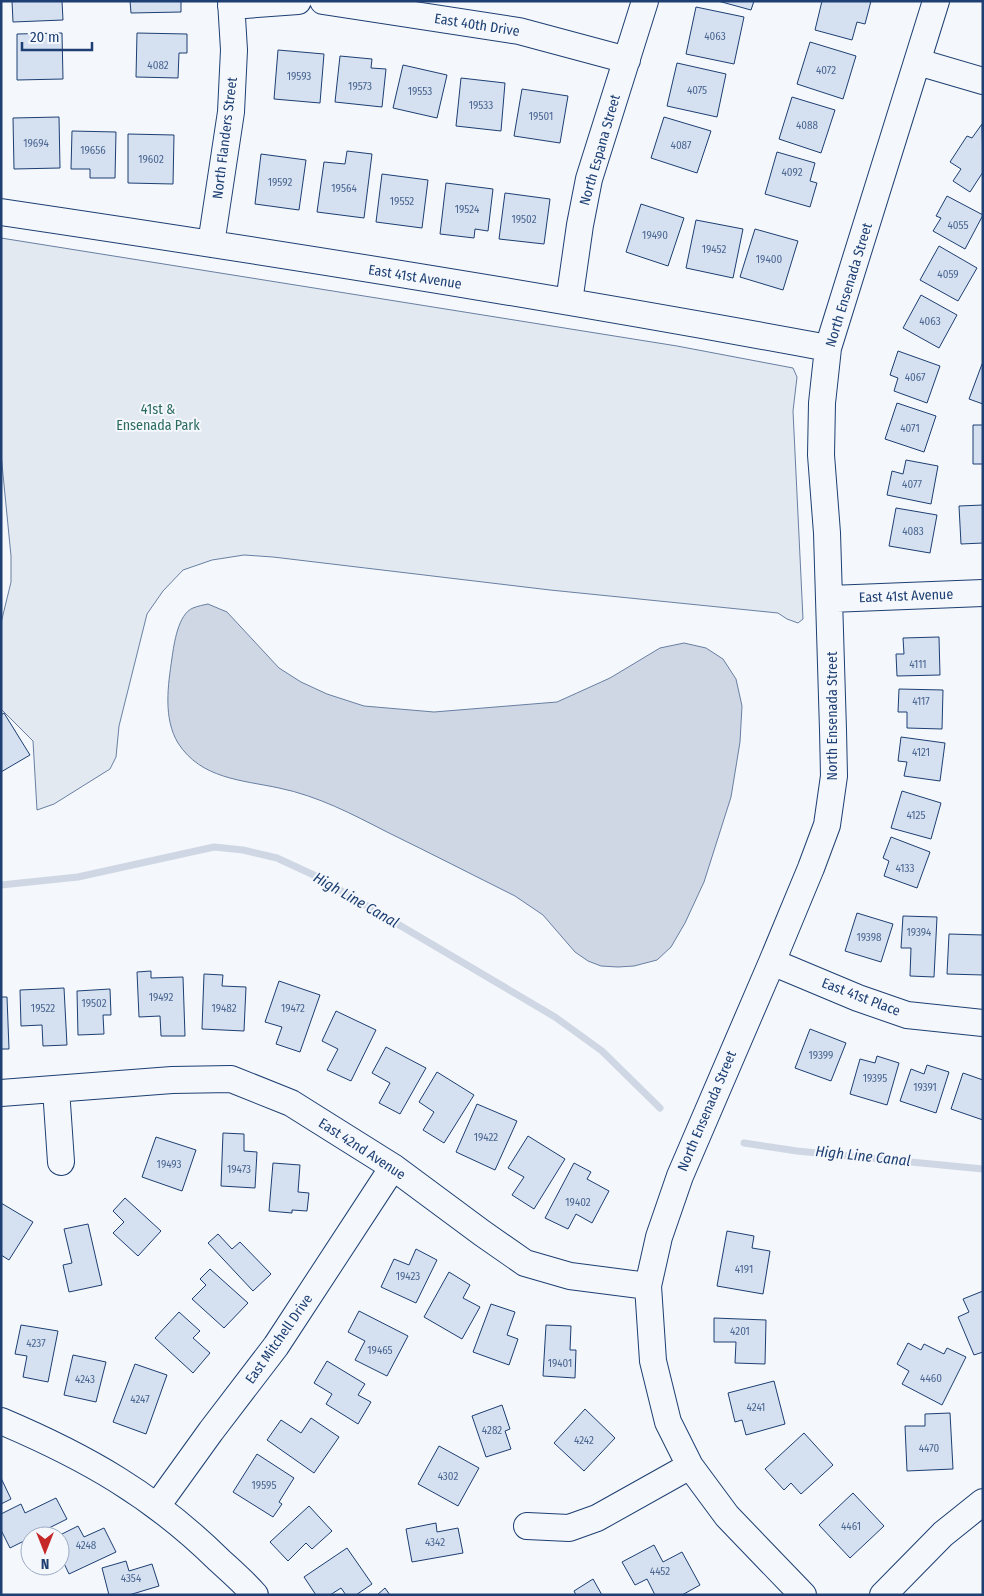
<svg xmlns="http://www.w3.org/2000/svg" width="984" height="1596" font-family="'Fira Sans Condensed',sans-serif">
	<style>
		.green { fill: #e3e9f0; stroke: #687fa3 }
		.water { fill: #cfd7e4; stroke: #687fa3 }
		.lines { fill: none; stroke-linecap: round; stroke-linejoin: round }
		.stream { stroke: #cfd7e4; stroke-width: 7 }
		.building { fill: #d5e0f0; stroke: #1d3f73 }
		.minor-casing { stroke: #1d3f73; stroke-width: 28 }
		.minor { stroke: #f4f7fb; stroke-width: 26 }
		.labels { text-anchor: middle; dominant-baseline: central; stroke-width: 4; stroke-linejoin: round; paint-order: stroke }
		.number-label { font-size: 11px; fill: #4b6792 }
		.street-label { font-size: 14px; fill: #1d3f73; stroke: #f4f7fb }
		.park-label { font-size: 14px; fill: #2c6c60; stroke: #f4f7fb }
		.water-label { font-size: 15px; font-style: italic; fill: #1d3f73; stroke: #f4f7fb }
	</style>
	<rect width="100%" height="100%" fill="#f4f7fb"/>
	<!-- green -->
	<path class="green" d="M1,238L677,346L793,368L797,377L793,411L803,619L798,623L787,619L778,613L550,590L273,557L244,555L212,560L183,570L163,591L147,614L119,726L116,757L110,769L54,804L37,810L33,741L1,709V623L11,582V556L1,454Z"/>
	<!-- water -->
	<path class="water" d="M208,604L227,612L279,668L301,682L327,694L364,706L434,712L557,702L610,678L660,648L684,643L706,648L723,659L736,679L742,706L740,742L731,797L704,882L685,923L671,947L657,960L634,966L618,967L601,966L588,961L575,952L543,915L515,896C473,875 430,853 387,832C352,814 318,796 279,788C242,780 201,779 178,743C163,718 168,685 172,658C174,644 178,614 193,608C198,606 203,605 208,604Z"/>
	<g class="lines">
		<!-- stream -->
		<path class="stream" d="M1,885L78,877L214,847L243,850L277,858L318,877L555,1017L602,1051L660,1108
			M744,1143L797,1151L983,1169"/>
	</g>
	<!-- building -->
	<path class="building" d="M12,1H62L63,20L13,22Z
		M130,1H181V12L131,13Z
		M718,1H754L751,10Z
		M822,1H871L865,24L857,22L852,40L815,30Z
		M696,7L744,17L734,64L686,54Z
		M62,33L63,79L17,80V34Z
		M137,33L187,34V53H179L178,78L136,77Z
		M810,42L856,56L843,99L797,84Z
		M278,50L324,54L320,103L274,99Z
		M340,56L372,59L371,68L386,69L382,107L335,102Z
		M677,63L726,74L717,117L667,106Z
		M403,65L447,75L437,118L393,108Z
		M461,78L505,83L501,131L456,126Z
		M522,89L568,96L560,143L514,136Z
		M792,97L835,110L821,153L779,139Z
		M59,117L60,168L14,169L13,118Z
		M664,117L711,131L697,173L651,158Z
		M982,124L983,172L970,192L953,181L961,169L950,162L967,136L972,138Z
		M72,131L116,132L115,178H90V169H71Z
		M128,134L174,135L173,184L128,183Z
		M347,151L372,154L364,218L317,212L324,162L345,164Z
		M777,152L815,163L810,181L817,183L810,207L765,194Z
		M261,154L306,160L299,210L255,204Z
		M382,174L428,180L422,228L376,222Z
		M446,183L493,189L488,231L475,229L474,238L440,234Z
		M505,193L550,199L544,244L499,239Z
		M947,196L983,215L965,249L933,231L941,218L936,216Z
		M641,204L684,218L668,266L626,252Z
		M696,220L743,229L733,278L686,268Z
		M755,229L798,241L783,290L740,277Z
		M939,246L977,268L958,301L920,280Z
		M921,295L957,315L939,348L903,328Z
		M898,351L940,366L927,403L894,391L898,378L890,375Z
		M982,364H983V404L969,399Z
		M897,403L936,416L924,452L885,439Z
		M973,425H983V464H973Z
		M906,460L938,466L931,504L887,495L892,471L903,474Z
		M983,505V543L961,544L959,506Z
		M896,508L937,515L930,553L889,546Z
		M939,637L940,675L897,676L896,654H904L903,638Z
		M899,689L943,690L942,729L907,728V712H898Z
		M4,713L30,755L1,772V715Z
		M901,737L945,743L940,781L904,776L907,762L898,761Z
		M902,791L941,803L931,839L891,828Z
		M891,837L930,852L917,888L884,876L889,861L883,858Z
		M857,913L893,924L881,962L845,951Z
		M903,916L937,917L934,977L910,976L911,948H901Z
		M949,934L983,935V975L947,974Z
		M151,971V978L183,977L185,1036H161L160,1016L139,1017L137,972Z
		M204,974L223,975L222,986L246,987L244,1031L202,1029Z
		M279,981L320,995L300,1052L276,1044L282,1027L265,1022Z
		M64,988L67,1045L43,1046L42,1025L21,1026L20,990Z
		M110,989L111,1015H103L104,1034L78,1035L77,991Z
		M1,997H7L9,1049H1Z
		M336,1011L376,1030L351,1081L327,1070L338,1049L322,1041Z
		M810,1029L846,1043L831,1081L795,1068Z
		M386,1047L426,1068L400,1114L379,1103L390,1083L372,1073Z
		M877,1056L899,1063L887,1105L850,1094L860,1059L875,1063Z
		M927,1065L949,1072L936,1113L900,1101L911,1069L924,1074Z
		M437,1072L474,1095L444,1143L423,1130L434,1112L419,1102Z
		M963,1073L983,1080V1120L951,1109Z
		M477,1104L517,1121L495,1170L456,1152Z
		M223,1133L244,1134V1151L257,1152L255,1188L221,1186Z
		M528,1136L565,1159L534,1209L512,1195L524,1177L508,1168Z
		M156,1137L196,1150L182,1191L142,1177Z
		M273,1163L300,1165L298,1192L309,1193L307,1211L292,1210V1213L269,1211Z
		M574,1163L591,1172L587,1179L609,1191L592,1223L576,1214L568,1229L545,1218Z
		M125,1198L161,1231L138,1256L113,1233L124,1222L113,1211Z
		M1,1203L33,1222L9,1260L1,1255Z
		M88,1224L102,1285L69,1292L63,1265L72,1263L64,1229Z
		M727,1231L754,1236L752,1248L770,1251L763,1294L717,1286Z
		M218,1234L232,1249L240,1242L271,1274L253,1291L208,1243Z
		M416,1249L437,1260L416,1303L381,1287L394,1259L409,1265Z
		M210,1269L248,1303L224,1328L192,1299L206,1285L200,1279Z
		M449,1272L470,1285L463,1298L480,1307L462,1339L424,1317Z
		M983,1291V1352L974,1355L958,1317L969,1312L963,1299Z
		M491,1304L515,1312L507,1335L518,1339L509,1365L473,1352Z
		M359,1311L408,1336L387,1376L355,1360L365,1341L348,1332Z
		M179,1312L200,1331L193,1338L210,1353L193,1373L155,1338Z
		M714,1318L766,1320L765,1364L735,1363L736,1342H714Z
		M21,1325L58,1331L48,1382L23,1377L27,1356L15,1354Z
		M546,1325L571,1326L570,1350H576L575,1378L543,1376Z
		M908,1343L921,1350L924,1344L944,1354L947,1348L966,1357L942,1405L902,1384L909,1371L897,1364Z
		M73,1355L106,1362L96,1402L64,1395Z
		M327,1361L365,1384L358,1395L371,1402L358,1424L326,1404L332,1394L314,1383Z
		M135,1364L167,1375L146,1434L113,1422Z
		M774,1381L785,1424L746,1435L742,1420L735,1422L728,1393Z
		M502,1405L510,1429L505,1431L511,1449L486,1457L472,1416Z
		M585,1409L615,1438L584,1471L554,1443Z
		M950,1413L953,1469L907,1471L905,1426H925V1414Z
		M311,1418L339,1437L314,1473L267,1440L281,1420L301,1433Z
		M804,1433L833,1465L801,1494L791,1483L784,1490L765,1469Z
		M439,1446L479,1468L458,1506L418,1484Z
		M257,1454L294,1478L279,1502L282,1504L273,1517L233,1492Z
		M1,1478L11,1499L1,1504Z
		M853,1493L884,1526L850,1558L819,1525Z
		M56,1498L67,1519L33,1536H30V1538L10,1548L1,1530V1514L21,1504L25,1513Z
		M309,1506L332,1531L312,1549L306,1543L288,1561L270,1542Z
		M436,1523L437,1532L458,1528L463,1553L412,1562L406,1529Z
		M78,1526L84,1537L104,1528L116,1552L69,1574L60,1555V1536H58Z
		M654,1545L663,1562L682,1552L700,1585L682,1595H655L647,1579L635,1585L622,1562Z
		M347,1548L372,1584L356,1595H346L341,1588L330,1595H316L304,1577Z
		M126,1561L129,1571L152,1564L159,1586L129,1595H109L102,1568Z
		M593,1579L602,1595H576L574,1591Z
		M385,1588L390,1595H377Z"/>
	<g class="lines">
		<defs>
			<path id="minor" d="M323,1L519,31L627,60
				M231,6L298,1
				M918,62L983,81
				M1,212C277,253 554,297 828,348
				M211,244L231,112L234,50L231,1
				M569,302L580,225L589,179L645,1
				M830,599L983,593
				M772,962L858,998L907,1015L983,1023
				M56,1089L61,1162
				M1,1093L172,1080L231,1079L291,1103L393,1167L482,1233L525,1263L570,1276L648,1286
				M1,1421C86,1457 153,1495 219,1560C231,1571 244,1582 255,1595
				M157,1506L211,1431L276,1346L393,1167
				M527,1526L569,1528L597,1518L690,1466
				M803,1595L727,1516L690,1466L668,1422L653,1361L648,1286L659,1237L680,1176L772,962L811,868L827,825L834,776L833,730L827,533L821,455L822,403L828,348L936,1
				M883,1595L943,1534L983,1502"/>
		</defs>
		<!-- minor casing -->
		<use href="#minor" class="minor-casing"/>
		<!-- minor -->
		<use href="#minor" class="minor"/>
	</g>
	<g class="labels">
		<!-- number labels -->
		<g class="number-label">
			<text x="715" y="36">4063</text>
			<text x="158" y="65">4082</text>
			<text x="826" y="70">4072</text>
			<text x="299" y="76">19593</text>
			<text x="360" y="86">19573</text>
			<text x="697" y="90">4075</text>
			<text x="420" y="91">19553</text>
			<text x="481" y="105">19533</text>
			<text x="541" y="116">19501</text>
			<text x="807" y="125">4088</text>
			<text x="36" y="143">19694</text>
			<text x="681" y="145">4087</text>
			<text x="93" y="150">19656</text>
			<text x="151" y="159">19602</text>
			<text x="792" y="172">4092</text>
			<text x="280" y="182">19592</text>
			<text x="344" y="188">19564</text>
			<text x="402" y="201">19552</text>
			<text x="467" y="209">19524</text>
			<text x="524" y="219">19502</text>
			<text x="958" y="225">4055</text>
			<text x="655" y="235">19490</text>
			<text x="714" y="249">19452</text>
			<text x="769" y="259">19400</text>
			<text x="948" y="274">4059</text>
			<text x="930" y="321">4063</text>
			<text x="915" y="377">4067</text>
			<text x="910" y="428">4071</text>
			<text x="912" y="484">4077</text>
			<text x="913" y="531">4083</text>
			<text x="918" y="664">4111</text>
			<text x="921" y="701">4117</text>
			<text x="921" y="752">4121</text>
			<text x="916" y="815">4125</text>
			<text x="905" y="868">4133</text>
			<text x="919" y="932">19394</text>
			<text x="869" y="937">19398</text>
			<text x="161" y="997">19492</text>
			<text x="94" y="1003">19502</text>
			<text x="43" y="1008">19522</text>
			<text x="224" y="1008">19482</text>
			<text x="293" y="1008">19472</text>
			<text x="821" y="1055">19399</text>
			<text x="875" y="1078">19395</text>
			<text x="925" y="1087">19391</text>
			<text x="486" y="1137">19422</text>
			<text x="169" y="1164">19493</text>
			<text x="239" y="1169">19473</text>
			<text x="578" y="1202">19402</text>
			<text x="744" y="1269">4191</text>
			<text x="408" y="1276">19423</text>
			<text x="740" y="1331">4201</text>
			<text x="36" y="1343">4237</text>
			<text x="380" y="1350">19465</text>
			<text x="560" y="1363">19401</text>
			<text x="931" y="1378">4460</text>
			<text x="85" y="1379">4243</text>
			<text x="140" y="1399">4247</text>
			<text x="756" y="1407">4241</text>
			<text x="492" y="1430">4282</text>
			<text x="584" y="1440">4242</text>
			<text x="929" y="1448">4470</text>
			<text x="448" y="1476">4302</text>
			<text x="264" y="1485">19595</text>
			<text x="851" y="1526">4461</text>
			<text x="435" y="1542">4342</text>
			<text x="86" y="1545">4248</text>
			<text x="660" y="1571">4452</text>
			<text x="131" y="1578">4354</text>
		</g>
		<!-- street labels -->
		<g class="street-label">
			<text transform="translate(477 25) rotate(9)">East 40th Drive</text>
			<text transform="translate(225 138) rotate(-83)">North Flanders Street</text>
			<text transform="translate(600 150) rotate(-74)">North Espana Street</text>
			<text transform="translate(415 277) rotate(9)">East 41st Avenue</text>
			<text transform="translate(849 285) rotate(-73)">North Ensenada Street</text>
			<text transform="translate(906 596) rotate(-2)">East 41st Avenue</text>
			<text transform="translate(832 716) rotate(-90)">North Ensenada Street</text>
			<text transform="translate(861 997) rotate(21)">East 41st Place</text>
			<text transform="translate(707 1111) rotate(-67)">North Ensenada Street</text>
			<text transform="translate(362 1149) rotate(33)">East 42nd Avenue</text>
			<text transform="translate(279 1339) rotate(-55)">East Mitchell Drive</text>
		</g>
		<!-- park labels -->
		<g class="park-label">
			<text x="158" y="409">41st &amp;<tspan x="158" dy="16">Ensenada Park</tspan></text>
		</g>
		<!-- water labels -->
		<g class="water-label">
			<text transform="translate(356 900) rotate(30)">High Line Canal</text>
			<text transform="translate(863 1156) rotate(6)">High Line Canal</text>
		</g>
	</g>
	<!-- border -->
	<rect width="984" height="1596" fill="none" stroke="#1d3f73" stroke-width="5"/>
	<!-- north arrow -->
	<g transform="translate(45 1551) rotate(180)"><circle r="24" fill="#f4f7fb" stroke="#9eadc5"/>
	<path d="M0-4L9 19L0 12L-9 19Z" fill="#c62828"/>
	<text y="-8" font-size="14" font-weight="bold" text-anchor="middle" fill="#1d3f73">N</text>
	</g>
	<!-- scale -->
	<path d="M22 42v8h70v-8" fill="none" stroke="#1d3f73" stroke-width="2.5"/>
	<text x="30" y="42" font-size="15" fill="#1d3f73" stroke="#f4f7fb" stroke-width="4" paint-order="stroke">20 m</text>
</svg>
